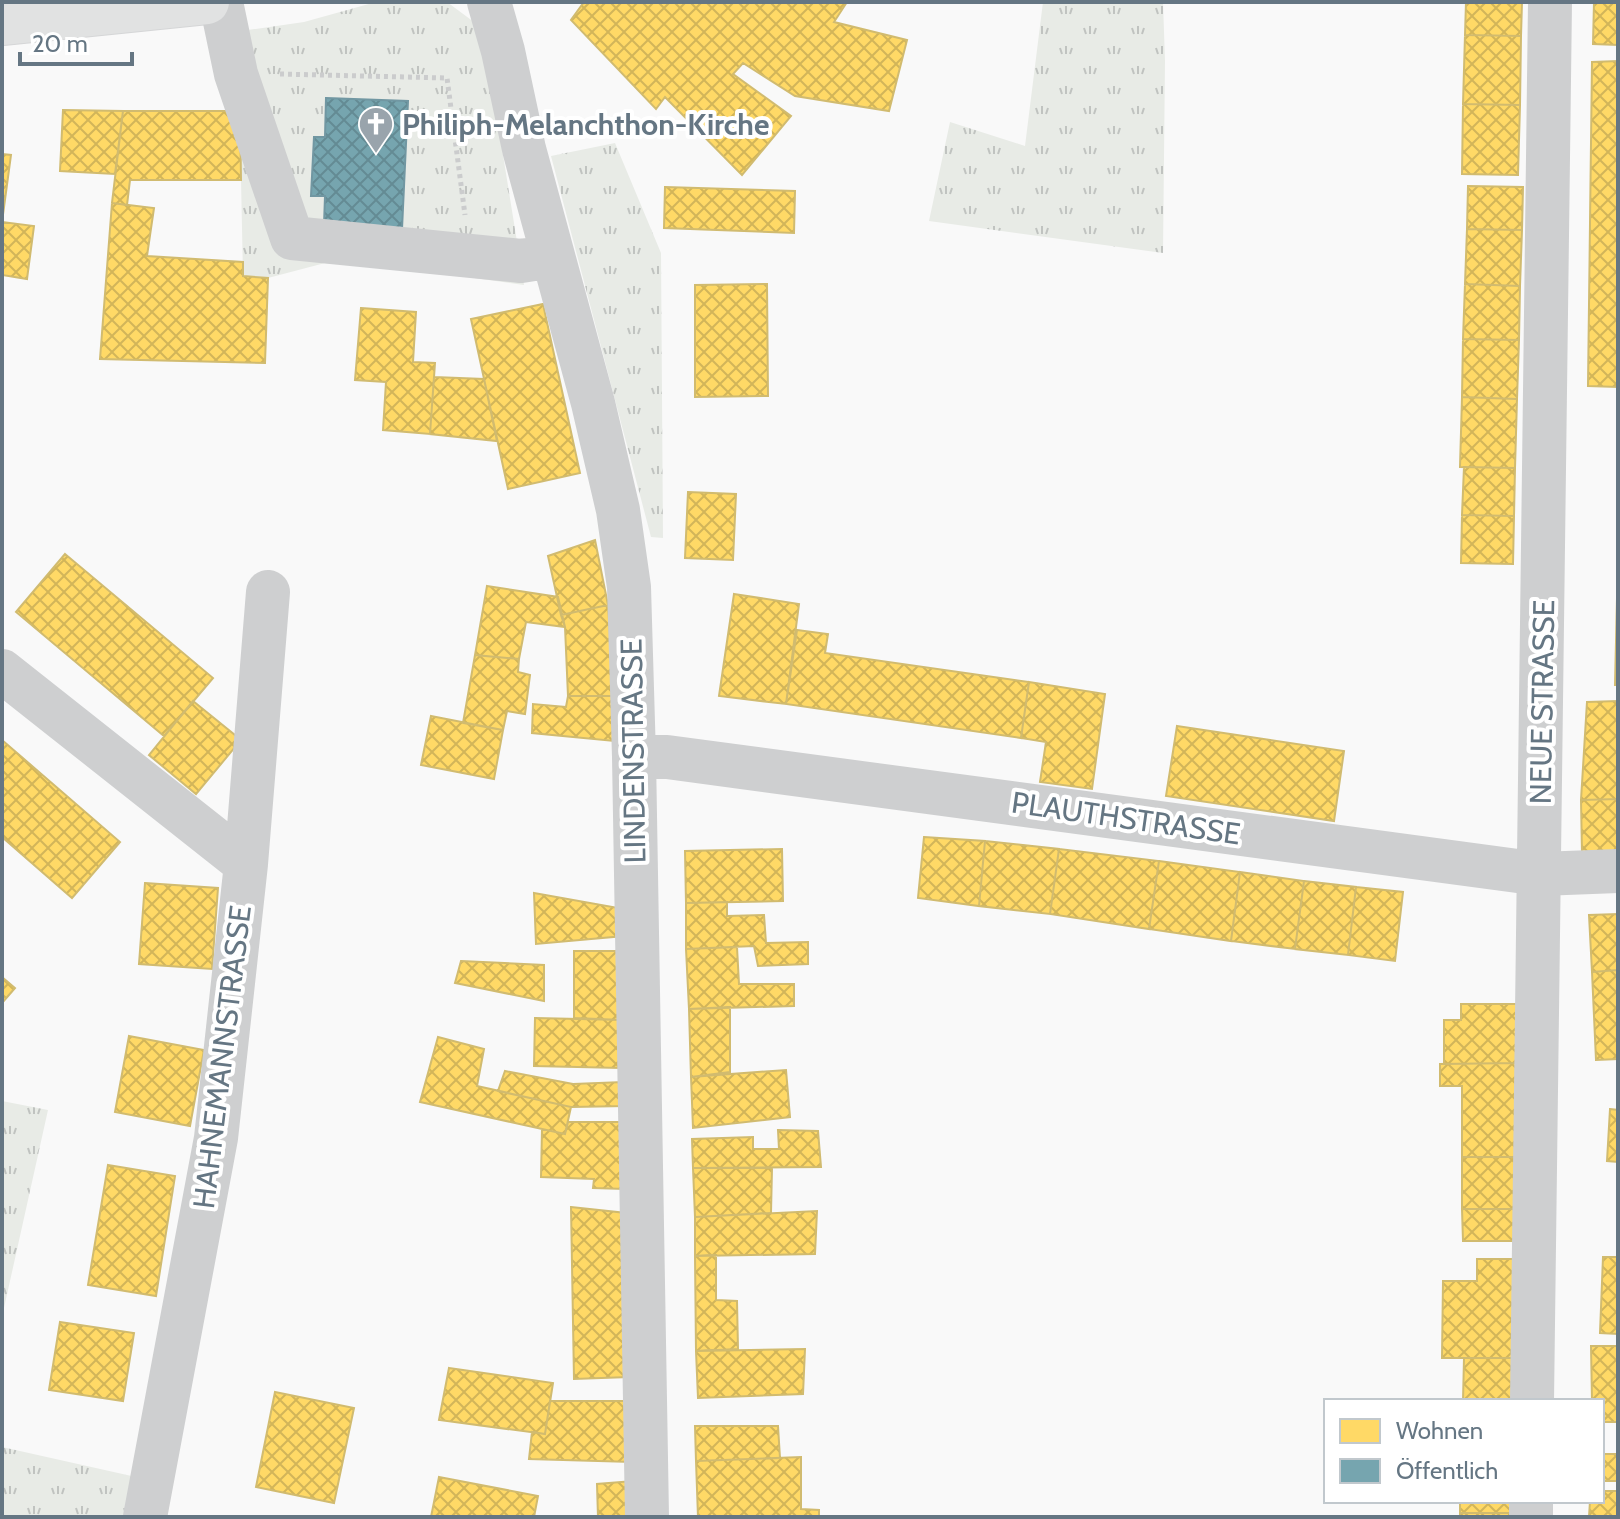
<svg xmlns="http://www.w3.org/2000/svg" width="1620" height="1519" font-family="Cabin,sans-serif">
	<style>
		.grass { fill: url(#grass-tufts) }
		.homes { fill: url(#homes-cross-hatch); stroke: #d1bb6f; stroke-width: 2 }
		.public { fill: url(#public-cross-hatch); stroke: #7197a2; stroke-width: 2 }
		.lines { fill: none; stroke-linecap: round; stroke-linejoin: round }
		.major-casing { stroke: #d5d6d7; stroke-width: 46 }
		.path { stroke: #cbcccd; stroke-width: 5; stroke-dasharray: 4 4; stroke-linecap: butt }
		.minor { stroke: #cecfd0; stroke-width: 44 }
		.major { stroke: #e1e2e2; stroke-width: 44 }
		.labels { text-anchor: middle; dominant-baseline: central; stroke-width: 8; stroke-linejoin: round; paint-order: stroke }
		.poi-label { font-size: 30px; font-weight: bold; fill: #657683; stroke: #fff; text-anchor: start }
		.street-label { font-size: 30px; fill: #657683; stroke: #fff }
	</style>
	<defs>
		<pattern id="grass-tufts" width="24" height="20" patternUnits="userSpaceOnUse" patternTransform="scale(2)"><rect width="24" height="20" fill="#e8ebe6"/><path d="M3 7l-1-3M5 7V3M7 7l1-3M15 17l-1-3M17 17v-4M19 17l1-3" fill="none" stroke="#c0c3c0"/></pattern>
		<pattern id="homes-cross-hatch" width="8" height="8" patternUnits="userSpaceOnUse" patternTransform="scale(2)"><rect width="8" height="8" fill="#ffd966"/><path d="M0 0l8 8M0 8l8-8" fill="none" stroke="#d2b559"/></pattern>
		<pattern id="public-cross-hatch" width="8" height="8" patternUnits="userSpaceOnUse" patternTransform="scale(2)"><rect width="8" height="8" fill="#76a5af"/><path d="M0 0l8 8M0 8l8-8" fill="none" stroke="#648b94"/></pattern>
	</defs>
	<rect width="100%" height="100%" fill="#f9f9f9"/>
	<!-- grass -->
	<path class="grass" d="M376,2H447L478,25L488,62L524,285L403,268L325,263L268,278L243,276L239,83L234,32L304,22Z
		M1043,2H1163L1165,61L1163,253L929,221L950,122L1025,146Z
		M615,143L661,253L663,538L651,537L551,156Z
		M2,1101L48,1110L2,1317Z
		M2,1447L136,1477L128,1517H2Z"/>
	<!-- homes -->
	<path class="homes" d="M584,2H847L834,22L907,40L889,111L795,96L743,63L733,74L791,116L742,175L665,97L656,109L571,20Z
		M1466,2H1522L1521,36L1465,35Z
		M1594,2H1618V45L1593,44Z
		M1465,35L1521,36L1520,105L1463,104Z
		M1618,61V387L1588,386L1592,62Z
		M1463,104L1520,105L1518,175L1462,174Z
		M63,110L123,111L115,174L60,171Z
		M123,111H240L241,180H130L127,205L112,203Z
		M2,154L11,155L2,222L34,226L27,279L2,275Z
		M1468,186L1523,187L1522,230L1467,229Z
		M665,187L795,191L794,233L664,228Z
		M112,203L154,208L147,256L243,262V276L268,278L265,363L100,359Z
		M1467,229L1522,230L1520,286L1465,284Z
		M767,284L768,396L695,397V285Z
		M1465,284L1520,286L1519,340L1463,339Z
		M543,304L580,473L508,489L471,319Z
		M361,308L416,312L413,362L435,363L430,434L383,430L386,382L355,380Z
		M1463,339L1519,340L1517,399L1462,397Z
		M434,377L484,379L497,441L430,434Z
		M1462,397L1517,399L1515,468L1460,467Z
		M1464,467L1515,468L1514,516L1462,515Z
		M688,492L736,494L733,560L685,558Z
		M1462,515L1514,516L1513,564L1461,563Z
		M595,540L608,605L561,615L548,556Z
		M65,554L213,678L164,736L16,612Z
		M487,586L558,597L565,627L526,622L519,659L475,655Z
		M734,594L799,604L786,704L719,696Z
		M1617,598H1618V685H1615Z
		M608,605L614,696H568L565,627L561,615Z
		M797,630L828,634L825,653L1029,682L1021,738L786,704Z
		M475,655L519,659L518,672L530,675L525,714L507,711L503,730L463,723Z
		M1029,682L1105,694L1092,789L1040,782L1046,742L1021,738Z
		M568,696H614V741L532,733L533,704L566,707Z
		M193,701L241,740L196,794L149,755Z
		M1618,701V799L1581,800L1587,702Z
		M431,716L503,730L494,779L421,765Z
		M1177,726L1344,751L1334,821L1166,796Z
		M2,740L120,842L72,898L2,837Z
		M1618,799V852L1582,853L1581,800Z
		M924,837L985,841L979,906L918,898Z
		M985,841L1059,849L1050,914L979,906Z
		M782,849L783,901L686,903L685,851Z
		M1059,849L1159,861L1149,929L1050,914Z
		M1159,861L1240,872L1231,941L1149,929Z
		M1240,872L1304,881L1295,949L1231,941Z
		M1304,881L1356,887L1348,955L1295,949Z
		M145,883L218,888L212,969L139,964Z
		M1356,887L1403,892L1395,961L1348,955Z
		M534,893L624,909V936L536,944Z
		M727,902V916L764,915L766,943L808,942V964L758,966L754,946L686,949V903Z
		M1618,914V970L1592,972L1589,915Z
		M737,947L739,984H794V1006L689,1009L686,949Z
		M574,951H624L623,1020L574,1018Z
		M461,961L544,965V1001L455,983Z
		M1618,970V1059L1596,1060L1592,972Z
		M2,977L15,988L2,1003Z
		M1461,1004H1517L1516,1063L1444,1064V1020H1461Z
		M730,1007V1072L691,1077L689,1009Z
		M535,1018L623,1020L621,1068L534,1066Z
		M129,1036L204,1050L190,1126L115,1112Z
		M438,1037L484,1049L477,1086L571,1107L565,1134L420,1102Z
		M1516,1063L1517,1157H1462V1086H1440V1064Z
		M786,1070L790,1117L693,1128L691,1077Z
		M505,1071L573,1084L623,1082L625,1106L571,1107L498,1091Z
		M1610,1109L1618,1110V1162L1607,1161Z
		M568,1122H621L625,1189L593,1188L594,1179L541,1177L542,1129L565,1134Z
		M778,1130L818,1131L821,1167L693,1168L692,1139L753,1137V1149H779Z
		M1462,1157H1517V1209H1462Z
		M108,1165L175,1176L156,1296L88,1285Z
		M693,1168H772L771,1213L695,1217Z
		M571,1207L626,1213L629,1377L574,1379Z
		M1462,1209H1517V1241H1463Z
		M817,1211L815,1254L695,1256V1217Z
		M716,1255V1300L737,1301L738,1349L696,1351L695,1256Z
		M1603,1257H1618V1334L1600,1333Z
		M1477,1259H1520L1519,1358H1442L1443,1281H1477Z
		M60,1322L134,1333L123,1401L49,1390Z
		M1591,1346H1618V1422H1602V1401H1592Z
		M805,1349L803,1394L698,1398L696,1351Z
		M1464,1358H1519V1401H1463Z
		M449,1368L553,1383L545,1434L439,1420Z
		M275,1392L354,1408L334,1503L256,1487Z
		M550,1401H630L632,1462L529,1459L532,1432L545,1434Z
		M695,1426H778L780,1458L696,1461Z
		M1602,1454H1618V1481H1602Z
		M801,1457V1509L819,1510V1517H698L696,1461Z
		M439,1477L538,1496L534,1517H431Z
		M633,1481V1517H598L597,1484Z
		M1602,1491H1618V1517H1589L1590,1501H1602Z
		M1460,1501H1514V1513H1460Z
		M1460,1513H1514V1517H1460Z"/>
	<!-- public -->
	<path class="public" d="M326,98L408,101L402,229L324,225L325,196H311L314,137H325Z"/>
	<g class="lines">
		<defs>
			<path id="major" d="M2,23L207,2"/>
		</defs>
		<!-- major casing -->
		<use href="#major" class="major-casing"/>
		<!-- path -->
		<path class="path" d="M280,74L447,78L465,215"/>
		<!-- minor -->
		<path class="minor" d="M221,2L236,74L292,238L521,261L553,256
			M489,2L503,51L524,149L593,403L618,510L629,587L634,757L647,1517
			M2,671L246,864
			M634,757H667L1540,874L1618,871
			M1532,1401L1550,2
			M145,1517L216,1138L246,864L268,592
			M1531,1517V1501"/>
		<!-- major -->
		<use href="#major" class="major"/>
	</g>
	<!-- icons -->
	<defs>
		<symbol id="church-pin" viewBox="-11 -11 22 30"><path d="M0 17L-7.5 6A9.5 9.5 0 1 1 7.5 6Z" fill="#99a4ac" stroke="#fff"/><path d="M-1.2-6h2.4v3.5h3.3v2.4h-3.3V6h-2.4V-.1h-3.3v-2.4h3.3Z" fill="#fff"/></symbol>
	</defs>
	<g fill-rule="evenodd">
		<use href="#church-pin" x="356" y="104" width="40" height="54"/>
	</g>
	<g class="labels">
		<!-- poi labels -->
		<g class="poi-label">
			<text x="402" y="124">Philiph-Melanchthon-Kirche</text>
		</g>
		<!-- street labels -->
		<g class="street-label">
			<text transform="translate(1542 702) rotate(-89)">NEUE STRASSE</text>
			<text transform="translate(633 751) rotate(-91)">LINDENSTRASSE</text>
			<text transform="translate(1126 818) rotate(8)">PLAUTHSTRASSE</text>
			<text transform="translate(222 1057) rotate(-83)">HAHNEMANNSTRASSE</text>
		</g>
	</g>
	<!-- border -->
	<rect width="1620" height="1519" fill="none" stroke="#657683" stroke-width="8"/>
	<!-- legend -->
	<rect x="1324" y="1399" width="280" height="104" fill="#ffffff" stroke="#c1c8cd" stroke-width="2"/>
	<rect x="1340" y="1419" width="40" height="24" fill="#ffd966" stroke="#c1c8cd" stroke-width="2"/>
	<text x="1396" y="1439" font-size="24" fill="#657683">Wohnen</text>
	<rect x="1340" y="1459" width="40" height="24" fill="#76a5af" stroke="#c1c8cd" stroke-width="2"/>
	<text x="1396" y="1479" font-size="24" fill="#657683">Öffentlich</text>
	<!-- scale -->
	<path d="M20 52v12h112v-12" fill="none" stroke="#657683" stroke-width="4"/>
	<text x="32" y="52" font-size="24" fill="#657683" stroke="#ffffff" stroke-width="6" paint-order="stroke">20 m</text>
</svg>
